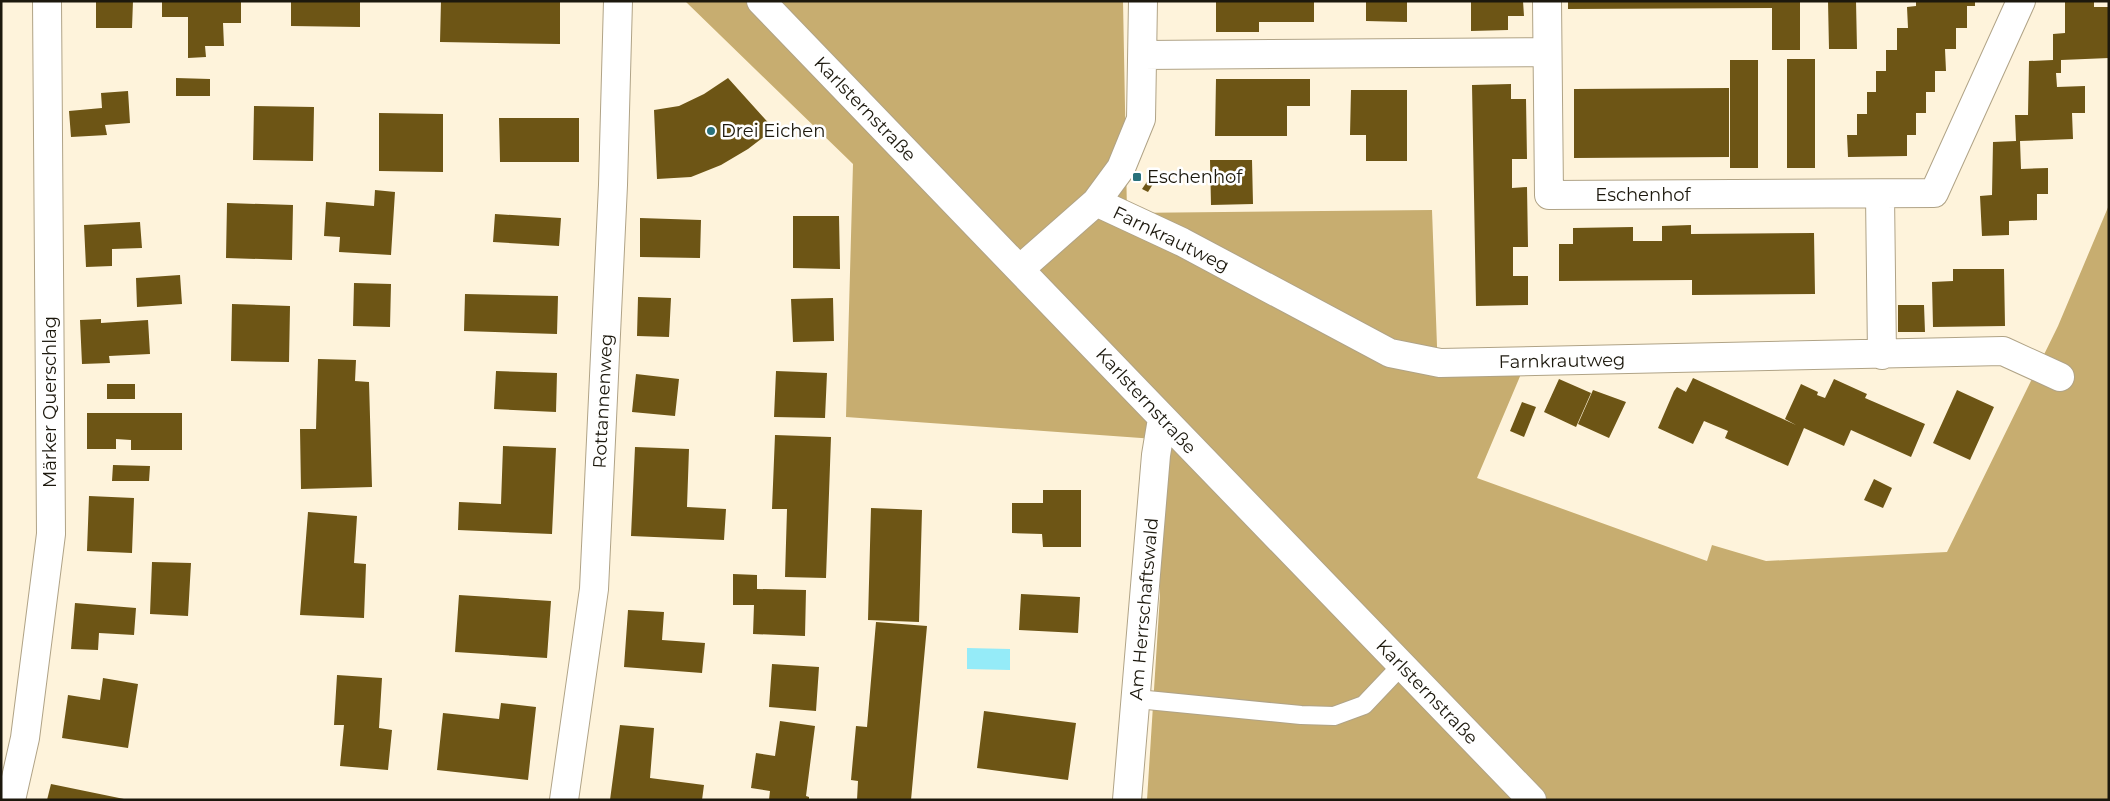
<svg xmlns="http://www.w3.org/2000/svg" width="2110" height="801" font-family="Montserrat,sans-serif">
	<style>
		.forest { fill: #c7ad70 }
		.water { fill: #95ebf8 }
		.building { fill: #6d5515 }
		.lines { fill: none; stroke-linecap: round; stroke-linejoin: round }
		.lane-casing { stroke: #b0a386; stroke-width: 20 }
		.street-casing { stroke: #b0a386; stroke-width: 30 }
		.secondary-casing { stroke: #b0a386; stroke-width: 30 }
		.lane { stroke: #fff; stroke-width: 18 }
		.street { stroke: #fff; stroke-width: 28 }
		.secondary { stroke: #fff; stroke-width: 28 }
		.poi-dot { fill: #29717b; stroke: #fff; stroke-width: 2 }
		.labels { text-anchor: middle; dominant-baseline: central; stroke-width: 5; stroke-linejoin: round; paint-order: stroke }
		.street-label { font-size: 18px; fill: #1c180d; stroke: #fff }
		.poi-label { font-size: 18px; fill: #1c180d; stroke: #fff; text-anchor: start }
	</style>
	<rect width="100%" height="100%" fill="#fef3db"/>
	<!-- forest -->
	<path class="forest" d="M685,1H1123L1127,213L1432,210L1438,373L1521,374L1477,478L1707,561L1712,545L1766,561L1947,552L2058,326L2109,205V800H1147L1160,595L1155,439L846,417L853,164Z"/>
	<!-- water -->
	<path class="water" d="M967,648L1010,649V670L967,669Z"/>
	<!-- building -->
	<path class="building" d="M96,1H133L132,28H96Z
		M162,1H241V23H223L224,46H205L206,57L188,58V17H162Z
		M291,1H360V27L291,26Z
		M441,1H560V44L440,42Z
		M1216,1H1314V22H1259V32H1216Z
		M1366,1H1407V22L1366,21Z
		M1471,1H1523L1524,16H1508V30L1471,31Z
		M1568,1H1800V50H1772V8L1568,9Z
		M1828,1H1856L1857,49H1829Z
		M1916,1H1975V6H1967V28H1956V49H1945L1946,71H1935V92H1926V113H1916V135H1907V156L1848,157L1847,135H1857V114H1867V92H1876V71H1886V50H1897V28H1908L1907,7L1916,6Z
		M2065,1H2094V7H2109V58L2061,60V73H2056L2057,87L2085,86V113H2072L2073,139L2020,141L2021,169L2048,168V194H2037V220L2009,221V235L1982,236L1980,196L1992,195L1993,142L2016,141L2015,115H2028L2029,61L2053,60V34L2065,33Z
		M1787,59H1815V168H1787Z
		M1730,60H1758V168H1730Z
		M176,78L210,79V96H176Z
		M728,78L774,129L748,149L721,165L691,177L657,179L654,110L679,106L704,94Z
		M1216,79H1310V106H1287V136H1215Z
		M1511,84V99H1526L1527,159H1512V188L1527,187L1528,247H1513V276H1528V305L1476,306L1472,85Z
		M1729,88V157L1574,158V89Z
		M1351,90H1407V161H1366V135H1350Z
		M128,91L130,123L105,125L107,135L71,137L69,111L102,108L101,93Z
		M254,106L314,107L313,161L253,160Z
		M379,113L443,114V172L379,171Z
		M499,118H579V162H500Z
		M1210,160H1252L1253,204L1211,205Z
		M1153,173L1158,176L1148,192L1142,189Z
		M375,190L395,192L391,255L339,252L340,237L324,236L326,202L374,206Z
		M227,203L293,205L292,260L226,258Z
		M495,214L561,218L559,246L493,242Z
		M793,216H839L840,269L793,268Z
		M640,218L701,220L700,258L640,257Z
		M140,222L142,248L112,249V266L86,267L84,225Z
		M1691,225V234L1814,233L1815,294L1692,295V280L1559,281V244H1573V228L1633,227V241H1662V226Z
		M1953,269H2004L2005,326L1933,327L1932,282L1953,281Z
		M180,275L182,304L137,307L136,278Z
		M354,283L391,284L390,327L353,326Z
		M465,294L558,296L557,334L464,331Z
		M638,297L671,298L669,337L637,336Z
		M833,298L834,341L793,342L791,299Z
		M232,304L290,306L289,362L231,361Z
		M1898,305H1924L1925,332H1898Z
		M101,319V323L148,320L150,354L109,356L110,363L82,364L80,320Z
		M318,359L356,360L355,381L369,382L372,487L301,489L300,429H316Z
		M496,371L557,373L556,412L494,409Z
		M776,371L827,373L825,418L774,417Z
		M636,374L679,379L675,416L632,412Z
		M1693,378L1796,425L1785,419L1801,384L1818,392L1817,395L1825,398L1834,379L1867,394L1865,398L1925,424L1911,457L1851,430L1844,446L1804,428L1788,466L1725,438L1728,431L1704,421L1693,444L1658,428L1674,391L1677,387L1686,392Z
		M1559,379L1591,393L1576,427L1544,412Z
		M107,384H135V399H107Z
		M1593,390L1626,402L1609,438L1578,424Z
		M1957,390L1994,407L1970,460L1933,443Z
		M1522,402L1536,407L1524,437L1510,431Z
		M87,413H182V450H131V440L116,439V449H87Z
		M775,435L831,437L826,578L785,577L787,509H772Z
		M503,446L556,448L552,534L458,530L459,502L501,504Z
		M635,447L689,449L687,507L726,509L724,540L631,536Z
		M113,465L150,466L149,481H112Z
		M1874,479L1892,488L1883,508L1864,500Z
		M1043,490H1081V547H1043L1042,534L1012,533V503H1043Z
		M89,496L134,498L132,553L87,551Z
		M871,508L922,510L919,622L868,620Z
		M308,512L357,516L354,563L366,564L364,618L300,615Z
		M152,562L191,563L188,616L150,614Z
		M733,574L757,575V589L806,590L805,636L753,634L754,605H733Z
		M1021,594L1080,597L1078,633L1019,630Z
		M459,595L551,601L547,658L455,652Z
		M75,603L136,608L134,635L99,633L98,650L71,649Z
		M628,610L664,612L662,640L705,643L702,673L624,667Z
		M876,622L927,626L911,800H857L858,781L851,780L856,726L867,727Z
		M772,664L819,667L816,711L769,707Z
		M337,675L382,678L379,728L392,730L388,770L340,766L344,725H334Z
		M103,678L138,684L128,748L62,738L68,695L100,700Z
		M501,703L536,707L528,780L437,770L443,713L499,719Z
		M984,711L1076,723L1068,780L977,768Z
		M780,721L815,726L806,796L809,797V800H769L770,791L751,788L756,753L775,756Z
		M620,725L654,728L650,778L704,785L702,800H610Z
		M51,784L124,799V800H47Z"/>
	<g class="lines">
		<defs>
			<path id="lane" d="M1137,699L1301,715L1334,716L1364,705L1401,666"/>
			<path id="street" d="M1547,1L1549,195L1934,193L2021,1
				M1143,55L1547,52
				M1880,195L1882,355
				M1096,202L1182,242L1390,353L1440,363L2003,351L2060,377
				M1020,269L1096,202L1121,168L1141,119L1143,1
				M11,800L25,738L51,534L47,1
				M564,800L594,589L613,185L618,1"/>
			<path id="secondary" d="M761,1C1018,267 1274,535 1532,800
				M1127,800L1156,455L1162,419"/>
		</defs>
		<!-- lane casing -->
		<use href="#lane" class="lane-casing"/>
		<!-- street casing -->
		<use href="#street" class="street-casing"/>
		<!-- secondary casing -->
		<use href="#secondary" class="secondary-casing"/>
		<!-- lane -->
		<use href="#lane" class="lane"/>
		<!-- street -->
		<use href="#street" class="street"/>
		<!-- secondary -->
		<use href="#secondary" class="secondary"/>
	</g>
	<!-- markers -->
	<g class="poi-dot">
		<circle cx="711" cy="131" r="5"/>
		<rect x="1132" y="172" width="10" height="10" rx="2.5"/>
	</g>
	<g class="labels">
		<!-- street labels -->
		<g class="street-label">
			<text transform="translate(865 109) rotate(46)">Karlsternstraße</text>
			<text x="1643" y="195">Eschenhof</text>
			<text transform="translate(1171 239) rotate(26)">Farnkrautweg</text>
			<text transform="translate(1562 361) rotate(-1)">Farnkrautweg</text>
			<text transform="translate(603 401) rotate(-87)">Rottannenweg</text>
			<text transform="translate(1146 401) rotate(47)">Karlsternstraße</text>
			<text transform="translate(50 402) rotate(-90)">Märker Querschlag</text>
			<text transform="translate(1144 609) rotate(-85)">Am Herrschaftswald</text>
			<text transform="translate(1427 692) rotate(46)">Karlsternstraße</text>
		</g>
		<!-- poi labels -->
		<g class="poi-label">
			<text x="721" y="131">Drei Eichen</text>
			<text x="1147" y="177">Eschenhof</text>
		</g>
	</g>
	<!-- border -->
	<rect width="2110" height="801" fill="none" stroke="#1c180d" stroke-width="5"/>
</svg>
